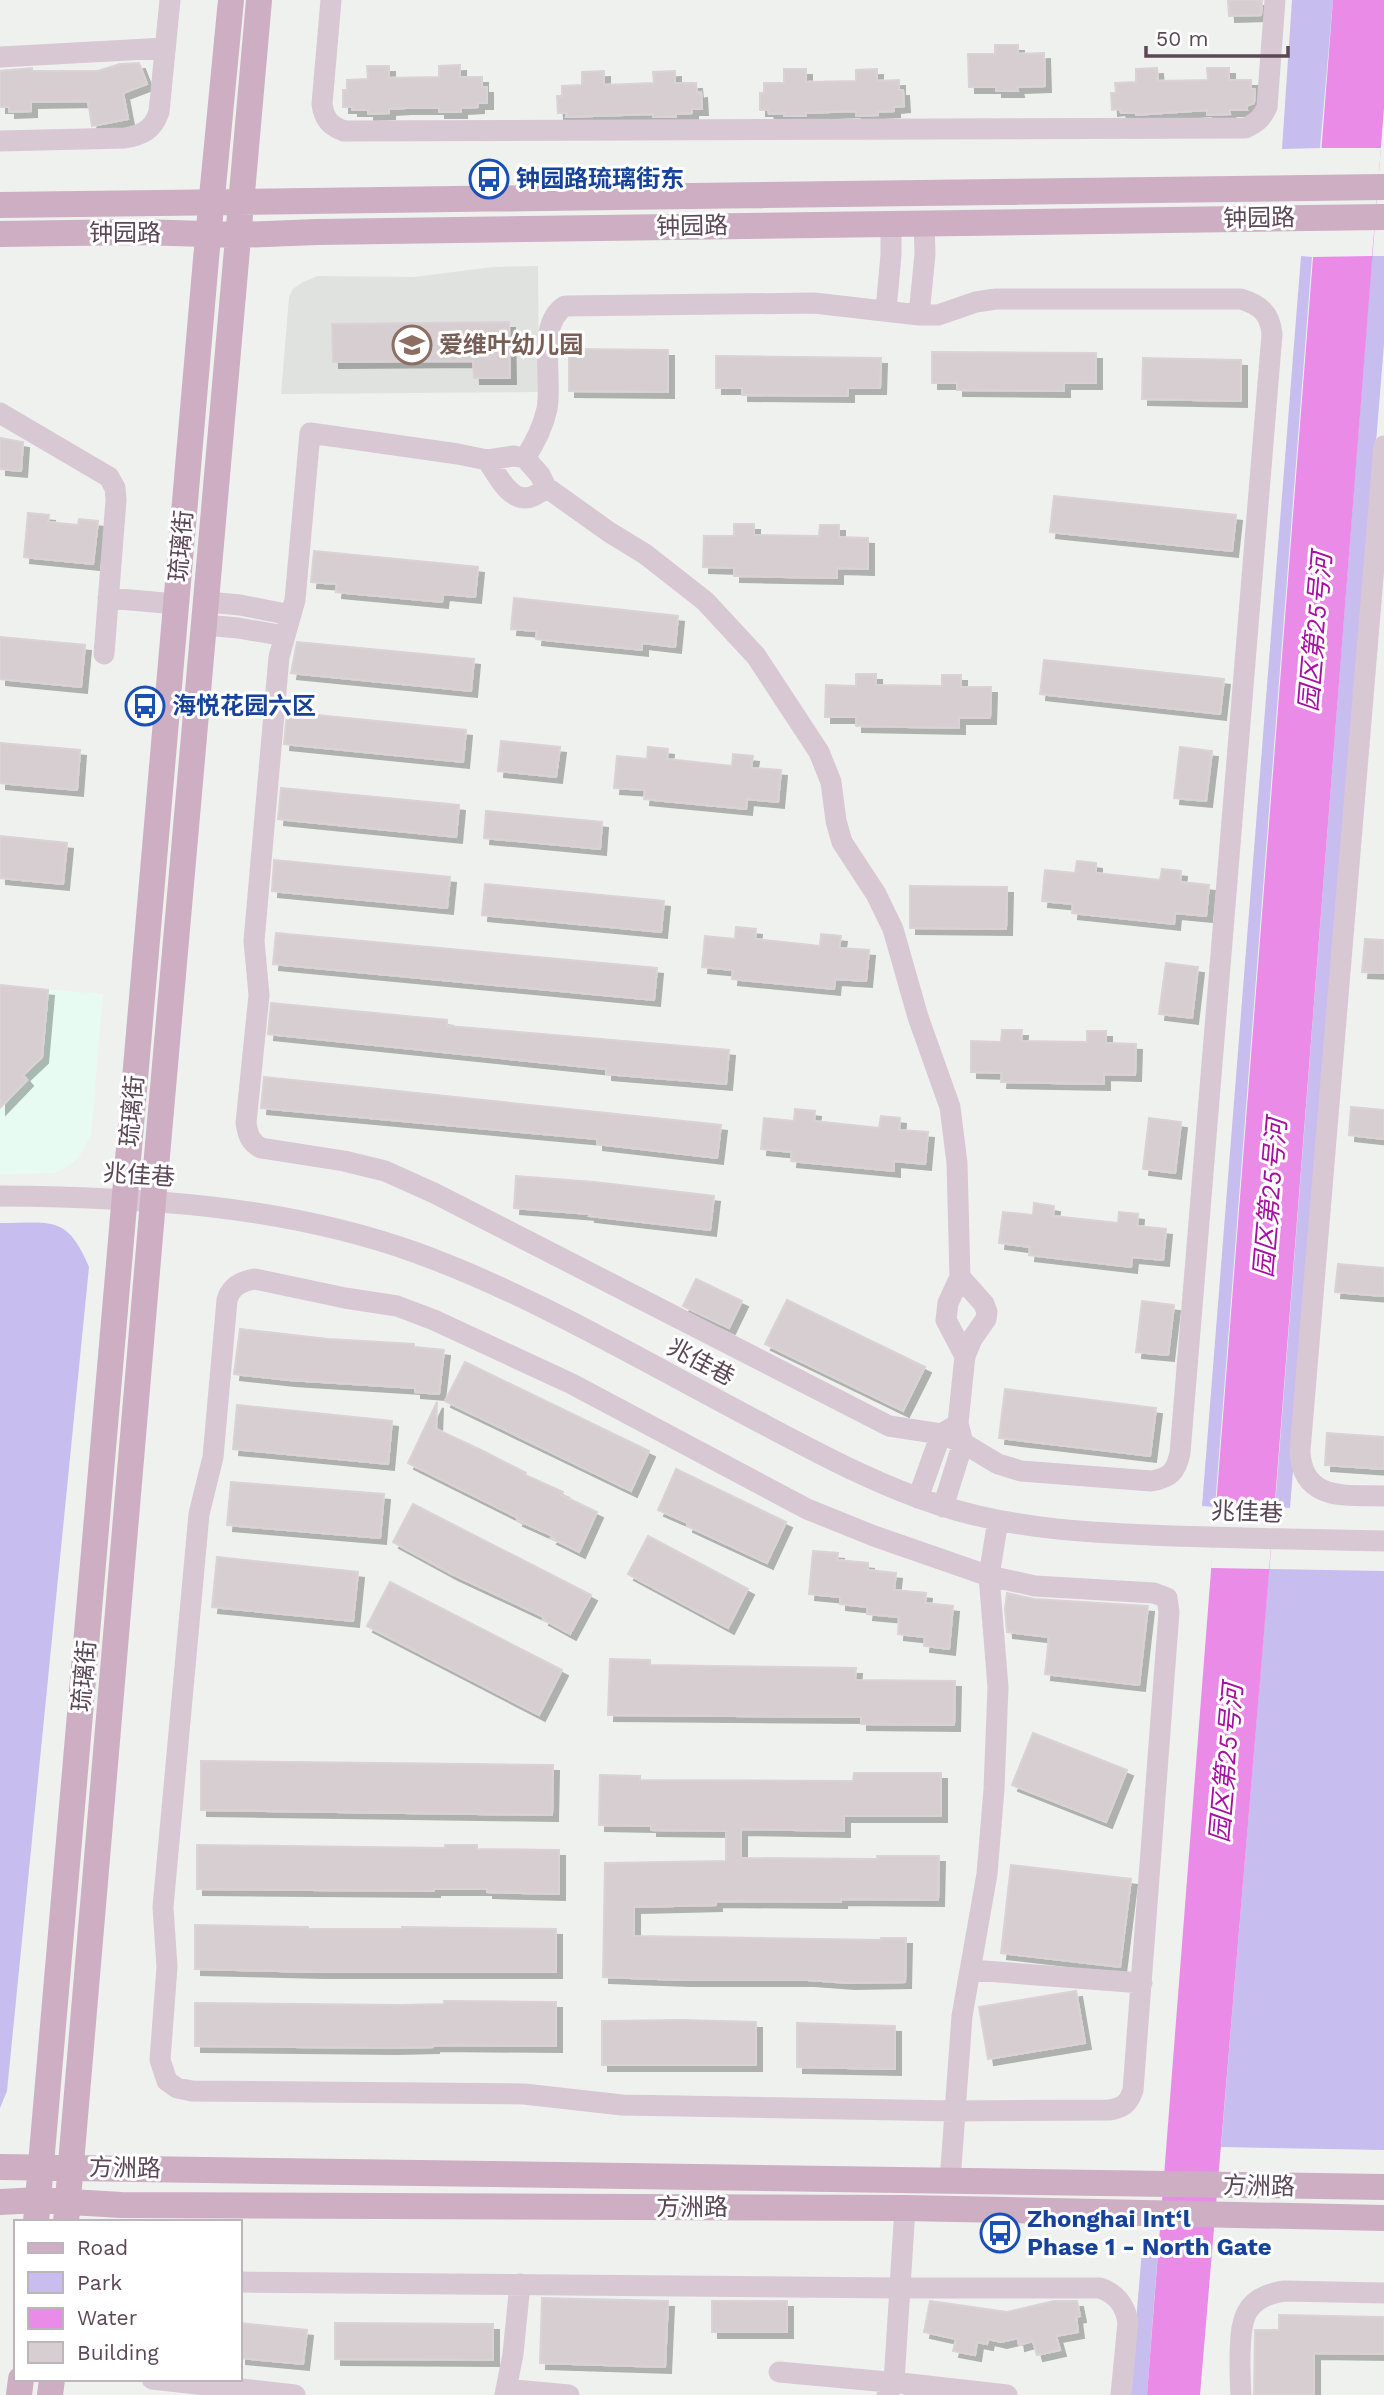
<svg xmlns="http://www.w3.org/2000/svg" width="1384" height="2395" font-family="'Work Sans','Noto Sans SC',sans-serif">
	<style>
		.commercial { fill: #e7fbf2 }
		.education { fill: #e0e2df }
		.green { fill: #c7bdee }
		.water { fill: #ea8be7 }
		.pier { fill: #eff1ee }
		.building { fill: #d6ced1; stroke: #dad2d6; stroke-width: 2; filter: url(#shadow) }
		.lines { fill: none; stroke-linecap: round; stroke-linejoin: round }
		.minor { stroke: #d8c8d3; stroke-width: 21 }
		.major { stroke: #cdaec3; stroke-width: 26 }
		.labels { text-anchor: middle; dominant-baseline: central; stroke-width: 6; stroke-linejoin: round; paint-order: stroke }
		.transit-label { font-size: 24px; font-weight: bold; fill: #164399; stroke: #fff; text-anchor: start }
		.street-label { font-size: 24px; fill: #5b4755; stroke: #fff }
		.education-label { font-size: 24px; font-weight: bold; fill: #785e54; stroke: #fff; text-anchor: start }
		.water-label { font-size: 26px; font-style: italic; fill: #a60fa1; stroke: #fff }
	</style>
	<defs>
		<filter id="shadow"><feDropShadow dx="6" dy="6" stdDeviation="0" flood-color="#0004"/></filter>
	</defs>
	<rect width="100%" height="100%" fill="#eff1ee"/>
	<!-- commercial -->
	<path class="commercial" d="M0,985L103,994L91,1135L79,1157L67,1167L54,1173L0,1174Z"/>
	<!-- education -->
	<path class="education" d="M538,266L539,392L281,394L289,297L293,289L303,282L318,276L414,277L493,267Z"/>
	<!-- green -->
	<path class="green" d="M1292,0H1333L1320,148L1282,149Z
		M1301,256L1312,257L1215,1507L1202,1506Z
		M1372,256H1384V344L1290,1508L1275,1507Z
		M0,1223C51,1223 67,1214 89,1267L7,2091L0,2108Z
		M1269,1569L1384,1571V2150L1221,2147Z
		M1142,2250H1158L1147,2395H1130Z"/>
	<!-- water -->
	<path class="water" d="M1333,0H1384V108L1274,1514L1200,2395H1147Z"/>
	<!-- pier -->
	<path class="pier" d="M1320,148H1381L1372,256L1312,257Z
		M1215,1507H1275L1269,1569L1211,1568Z"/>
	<!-- building -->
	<path class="building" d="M1228,0H1262L1261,15L1229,16Z
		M995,45H1018V54L1044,53L1045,86L1017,87L1018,91H996V87H969L968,54H995Z
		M139,63L147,84L123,93L128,119L92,126L88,101L31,102V111L9,112V107H0V71L32,68V71H98L120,64Z
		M460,65V77H482V87H487V103H478V107L461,108V112H439V108H406L389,109V113L368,114V110H352V107H343V90H347V80L368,79L367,66H389V78L439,77V66Z
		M1157,68L1158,81L1208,80L1207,68H1229V80H1251V89H1255L1254,103L1246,106L1247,110H1229L1230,114L1207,115V110L1136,115V113H1121L1120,109L1112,110L1111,93H1116L1115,83L1136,82V69Z
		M784,69H806V82L856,81V70L877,69V81L899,80V90H903L904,106L894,107V111L878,112V115L856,116V111L806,113V116H784V113L769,114L768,110H760V93H764V83H784Z
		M604,71V85L654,83L653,72L675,71V83H696L697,93L701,92L702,109H692V113L676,114V117H653V114L566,117L567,113H558L557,96H562V86L582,85V72Z
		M509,322L510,378H474L473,361L333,362L332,324Z
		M569,349L668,350V392L569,391Z
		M932,352L1096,353V383H1064V391L957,390V383H932Z
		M716,356L881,358L880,388H848V396L742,395V388H716Z
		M1143,358L1241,360V401L1142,399Z
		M0,438L23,442L21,471L0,469Z
		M1054,496L1236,515L1232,551L1050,532Z
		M28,513L49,515L48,522L78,525L79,519L98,521L93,564L24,557Z
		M734,524H754V535L819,536L820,525H839V537L868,538V569L837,568V578L734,576V568L703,567L704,536H734Z
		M314,551L478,567L475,597L443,594L442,602L336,592L337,584L311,582Z
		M514,598L678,616L675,647L642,643V650L536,639L537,631L511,629Z
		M0,637L85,645L81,687L0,679Z
		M297,642L474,659L471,691L291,673Z
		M1044,660L1224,679L1220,714L1040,694Z
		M856,674H876V685L942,686V675H961V687H991L990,718H959V728L856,726V717H825L826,685L856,686Z
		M287,712L466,730L463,762L284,744Z
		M501,741L560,747L556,777L498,771Z
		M0,743L80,750L77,790L0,783Z
		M648,747L668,749L667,759L732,766L733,754L753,756L751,768L781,770L778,802L747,799L746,809L644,799L645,790L614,788L617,756L647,759Z
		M1180,747L1212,751L1206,801L1174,798Z
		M281,788L459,805L456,837L278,819Z
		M486,811L602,822L600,849L484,838Z
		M0,836L67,843L63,884L0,878Z
		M274,860L450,877L447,908L272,891Z
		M1077,861L1096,863V873L1160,880L1162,869L1181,871L1180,882L1209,885L1206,916L1175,913L1174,924L1072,913L1073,904L1042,901L1045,870L1075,873Z
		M485,884L664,901L661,932L482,915Z
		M910,886L1007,887L1006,929L910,928Z
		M736,927L756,929L755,939L820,946L821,934L841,936L839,948L869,950L866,981L835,979L834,989L732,979L733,970L702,967L705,936L735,939Z
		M276,933L657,968L654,1000L273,964Z
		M1365,939L1384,940V973L1362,972Z
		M1166,963L1198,967L1192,1018L1159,1014Z
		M0,985L48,990L42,1057L23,1075L27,1080L0,1108Z
		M271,1003L447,1020V1026L729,1050L726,1084L606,1074V1069L268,1034Z
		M1002,1030H1022L1021,1041L1087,1042V1031H1106V1043L1136,1044L1135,1075L1104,1074V1084L1001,1082L1002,1073L971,1072V1041L1001,1042Z
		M264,1077L721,1125L717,1158L597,1144V1139L261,1108Z
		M1351,1107L1384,1110V1139L1349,1135Z
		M795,1109L815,1111L814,1121L879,1128L881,1116L900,1118L899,1130L928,1132L925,1164L894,1161V1171L791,1161L792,1152L761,1149L764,1118L794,1121Z
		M1149,1118L1181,1122L1175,1173L1143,1169Z
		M516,1176L594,1182L714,1196L710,1230L589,1216L590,1214L514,1208Z
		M1034,1203L1054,1206L1053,1216L1118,1223L1119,1212L1138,1214L1137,1226L1166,1229L1163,1260L1132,1257L1131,1267L1029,1255L1030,1247L999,1243L1003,1212L1033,1215Z
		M1338,1264L1384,1268V1296L1335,1292Z
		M696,1279L742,1301L729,1328L683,1306Z
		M787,1300L925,1367L903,1411L765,1344Z
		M1142,1301L1174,1305L1168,1355L1136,1352Z
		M240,1329L328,1339L414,1344V1347L444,1350L439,1394L415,1392V1388L289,1380L234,1374Z
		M465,1362L649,1451L631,1491L445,1401Z
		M1005,1389L1156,1408L1150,1456L999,1438Z
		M437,1402L436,1429L483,1451L526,1473L525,1475L563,1492L561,1495L597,1512L579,1552L551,1538L553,1536L517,1520L518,1518L408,1463Z
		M237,1405L392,1421L388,1464L233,1449Z
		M1327,1433L1384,1437V1469L1325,1465Z
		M676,1469L786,1522L767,1563L687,1526L688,1523L658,1510Z
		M231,1482L384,1494L380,1538L227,1525Z
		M413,1504L591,1595L570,1634L543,1619L544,1617L452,1574L393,1542Z
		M648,1536L748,1589L728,1628L628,1574Z
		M813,1551L838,1553L837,1560L868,1563V1570L896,1573L894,1590L926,1593L925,1603L953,1606L949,1649L924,1646L925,1637L898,1634L899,1617L867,1614L868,1607L840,1604V1597L809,1594Z
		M217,1557L358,1572L353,1621L212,1607Z
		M390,1582L562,1670L539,1715L367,1626Z
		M1007,1593L1034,1599L1148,1606L1139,1685L1045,1674L1049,1637L1007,1632L1005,1608Z
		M610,1659L650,1660V1665L856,1668L855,1680L955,1681L954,1725L861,1724V1717L608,1715Z
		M1033,1733L1127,1770L1106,1822L1012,1785Z
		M201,1761L553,1765L552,1815L201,1810Z
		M854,1773H941V1816H844V1831L741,1829V1858L877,1859V1856H939L938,1900L841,1899V1902L716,1901V1905L634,1907V1936L881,1940V1938H906L905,1982L849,1983L808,1980H684L603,1977L605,1863L726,1861V1831L651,1830V1826L599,1825L600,1775L640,1776V1780L853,1781Z
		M197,1845L445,1848V1845H477V1849L559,1850V1894L487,1892V1889H434V1891L197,1889Z
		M1011,1865L1131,1879L1120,1967L1001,1953Z
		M195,1925L308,1927V1929H402V1927L556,1929V1972H318L195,1969Z
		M1076,1991L1085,2043L988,2059L979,2007Z
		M444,2001L556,2002V2046L433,2045V2047L391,2048L195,2046V2003L402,2005L444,2004Z
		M683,2020L756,2022V2065H602V2021Z
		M797,2023L895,2026V2069L797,2067Z
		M542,2298L668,2301L665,2367L540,2363Z
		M712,2301H787V2332H712Z
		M930,2301L1007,2312L1054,2301H1077L1080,2316L1076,2317L1078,2332L1056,2336L1060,2350L1037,2355L1033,2341L1019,2345L1018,2338L1001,2342L988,2339L987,2344L977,2342L975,2355L953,2351L956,2339L924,2332Z
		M1279,2315L1384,2317V2354L1314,2353V2395H1254L1255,2330H1279Z
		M240,2323L307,2330L303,2364L240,2358Z
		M335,2323L493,2324V2360L335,2359Z"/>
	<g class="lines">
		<!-- minor -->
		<path class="minor" d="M331,0L322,104C324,119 330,126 344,131L1245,128C1257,123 1262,118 1267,107L1275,0
			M0,57L165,48
			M0,141L125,138C142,135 153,130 159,112L170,0
			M886,310L891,255V224
			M919,315L925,254L924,223
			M0,413L109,477L115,488L116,500L104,654
			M1384,446L1300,1451C1302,1502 1347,1495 1384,1496
			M525,458C535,443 543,427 547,409C553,378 536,324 565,306L814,303L919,315H938L976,302L996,299H1241C1260,305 1270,313 1272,334L1180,1453C1176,1472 1170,1478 1151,1481L1021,1471L998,1464L963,1443L941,1434L889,1426L434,1193L385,1171L344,1161L261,1148C250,1142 248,1135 246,1123L259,995L254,941L279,657L295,600L310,433L458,454L487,460L514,456L525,458L540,475L546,487L609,532L645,554L705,601L756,656L819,752L831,782L836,821L842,842L876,894L893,929L918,1017L950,1107L957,1163L960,1277L948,1303L946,1320L965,1356
			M487,460C501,480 516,516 546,487
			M108,598L176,604
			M207,602L240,605L291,615
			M205,625L238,628L285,636
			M0,1196C140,1197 284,1205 417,1253C535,1296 652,1366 763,1424C822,1455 879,1486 942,1506C1017,1530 1095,1533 1173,1536C1243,1538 1314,1540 1384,1541
			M255,1279L345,1298L397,1306L434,1320L572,1384L807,1509L874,1536L989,1576L1035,1586L1154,1593L1167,1598L1169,1612L1133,2090C1129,2103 1123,2108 1109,2110L955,2111L622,2105L524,2094L192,2091L177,2088L167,2081L160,2060L167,1967L163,1907L199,1514L213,1457L227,1300C231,1286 242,1281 255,1279Z
			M918,1498L941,1434L953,1427
			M943,1507L963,1443L958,1423L965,1356L972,1339L986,1319L987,1312L984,1304L960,1277
			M971,1970L1142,1983
			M950,2181L962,2016L987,1874L994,1789L998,1687L989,1576L998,1520
			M240,2282L898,2288H1100C1117,2294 1125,2305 1128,2322L1121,2395
			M779,2372L910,2384
			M152,2379L295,2395
			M506,2389L569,2395
			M505,2395L513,2354L520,2284
			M887,2395L894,2382L905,2208
			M915,2395L910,2384L1007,2395
			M1241,2395C1240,2382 1240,2369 1240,2356C1241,2320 1243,2297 1284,2291L1384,2293"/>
		<!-- major -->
		<path class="major" d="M0,205L1384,187
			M0,234L139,232L239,235L317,232L1384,217
			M0,2167L1384,2187
			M0,2202L38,2200L121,2205L905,2208L1384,2218
			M36,2222L206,259L231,0
			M66,2222L153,1201L259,0
			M19,2395L21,2379
			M50,2395L52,2379"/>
	</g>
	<!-- icons -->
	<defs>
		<symbol id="bus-ring" viewBox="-11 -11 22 22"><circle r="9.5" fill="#fff" stroke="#1a4fb4" stroke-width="1.5"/><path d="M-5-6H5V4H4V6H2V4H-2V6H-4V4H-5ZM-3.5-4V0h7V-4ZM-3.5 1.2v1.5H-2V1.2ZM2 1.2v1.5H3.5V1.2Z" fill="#1a4fb4"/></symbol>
		<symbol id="school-ring" viewBox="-11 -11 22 22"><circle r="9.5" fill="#fff" stroke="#8d6e63" stroke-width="1.5"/><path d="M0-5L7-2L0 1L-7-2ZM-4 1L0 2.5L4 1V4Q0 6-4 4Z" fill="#8d6e63"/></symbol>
	</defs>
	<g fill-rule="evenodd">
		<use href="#bus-ring" x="467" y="157" width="44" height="44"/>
		<use href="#school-ring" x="390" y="323" width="44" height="44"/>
		<use href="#bus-ring" x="123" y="684" width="44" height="44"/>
		<use href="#bus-ring" x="978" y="2211" width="44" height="44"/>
	</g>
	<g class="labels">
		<!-- transit labels -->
		<g class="transit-label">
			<text x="516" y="179">钟园路琉璃街东</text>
			<text x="172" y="706">海悦花园六区</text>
			<text x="1027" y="2219">Zhonghai Int‘l<tspan x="1027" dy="28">Phase 1 - North Gate</tspan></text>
		</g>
		<!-- street labels -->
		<g class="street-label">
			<text transform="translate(1259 218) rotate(-1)">钟园路</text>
			<text transform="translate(692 226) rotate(-1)">钟园路</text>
			<text x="125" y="233">钟园路</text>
			<text transform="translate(181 546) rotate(-85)">琉璃街</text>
			<text transform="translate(132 1111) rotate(-85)">琉璃街</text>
			<text transform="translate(139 1175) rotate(4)">兆佳巷</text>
			<text transform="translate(701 1362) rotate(28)">兆佳巷</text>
			<text transform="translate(1247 1512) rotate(2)">兆佳巷</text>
			<text transform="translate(84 1676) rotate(-85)">琉璃街</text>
			<text transform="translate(125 2168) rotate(1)">方洲路</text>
			<text transform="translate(1259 2186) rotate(1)">方洲路</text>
			<text x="692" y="2207">方洲路</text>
		</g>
		<!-- education labels -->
		<g class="education-label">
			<text x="439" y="345">爱维叶幼儿园</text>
		</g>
		<!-- water labels -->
		<g class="water-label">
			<text transform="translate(1315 632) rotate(-85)">园区第25号河</text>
			<text transform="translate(1270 1198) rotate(-85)">园区第25号河</text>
			<text transform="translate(1226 1763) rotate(-85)">园区第25号河</text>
		</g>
	</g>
	<!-- legend -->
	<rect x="14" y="2220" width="228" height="161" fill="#ffffff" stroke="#bdb5bb" stroke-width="2"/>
	<rect x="28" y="2243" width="35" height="10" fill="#cdaec3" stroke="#bdb5bb" stroke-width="2"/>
	<text x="77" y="2255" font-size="21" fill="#5b4755">Road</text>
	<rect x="28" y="2272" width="35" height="21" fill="#c7bdee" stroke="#bdb5bb" stroke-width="2"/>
	<text x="77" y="2290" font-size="21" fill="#5b4755">Park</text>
	<rect x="28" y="2308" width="35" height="21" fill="#ea8be7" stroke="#bdb5bb" stroke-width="2"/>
	<text x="77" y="2325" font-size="21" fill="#5b4755">Water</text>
	<rect x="28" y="2342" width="35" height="21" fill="#d6ced1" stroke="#bdb5bb" stroke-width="2"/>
	<text x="77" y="2360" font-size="21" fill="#5b4755">Building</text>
	<!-- scale -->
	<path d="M1146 46v10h142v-10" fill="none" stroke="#5b4755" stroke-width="3.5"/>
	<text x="1156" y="46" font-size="21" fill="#5b4755" stroke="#ffffff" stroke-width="5" paint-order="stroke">50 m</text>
</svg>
